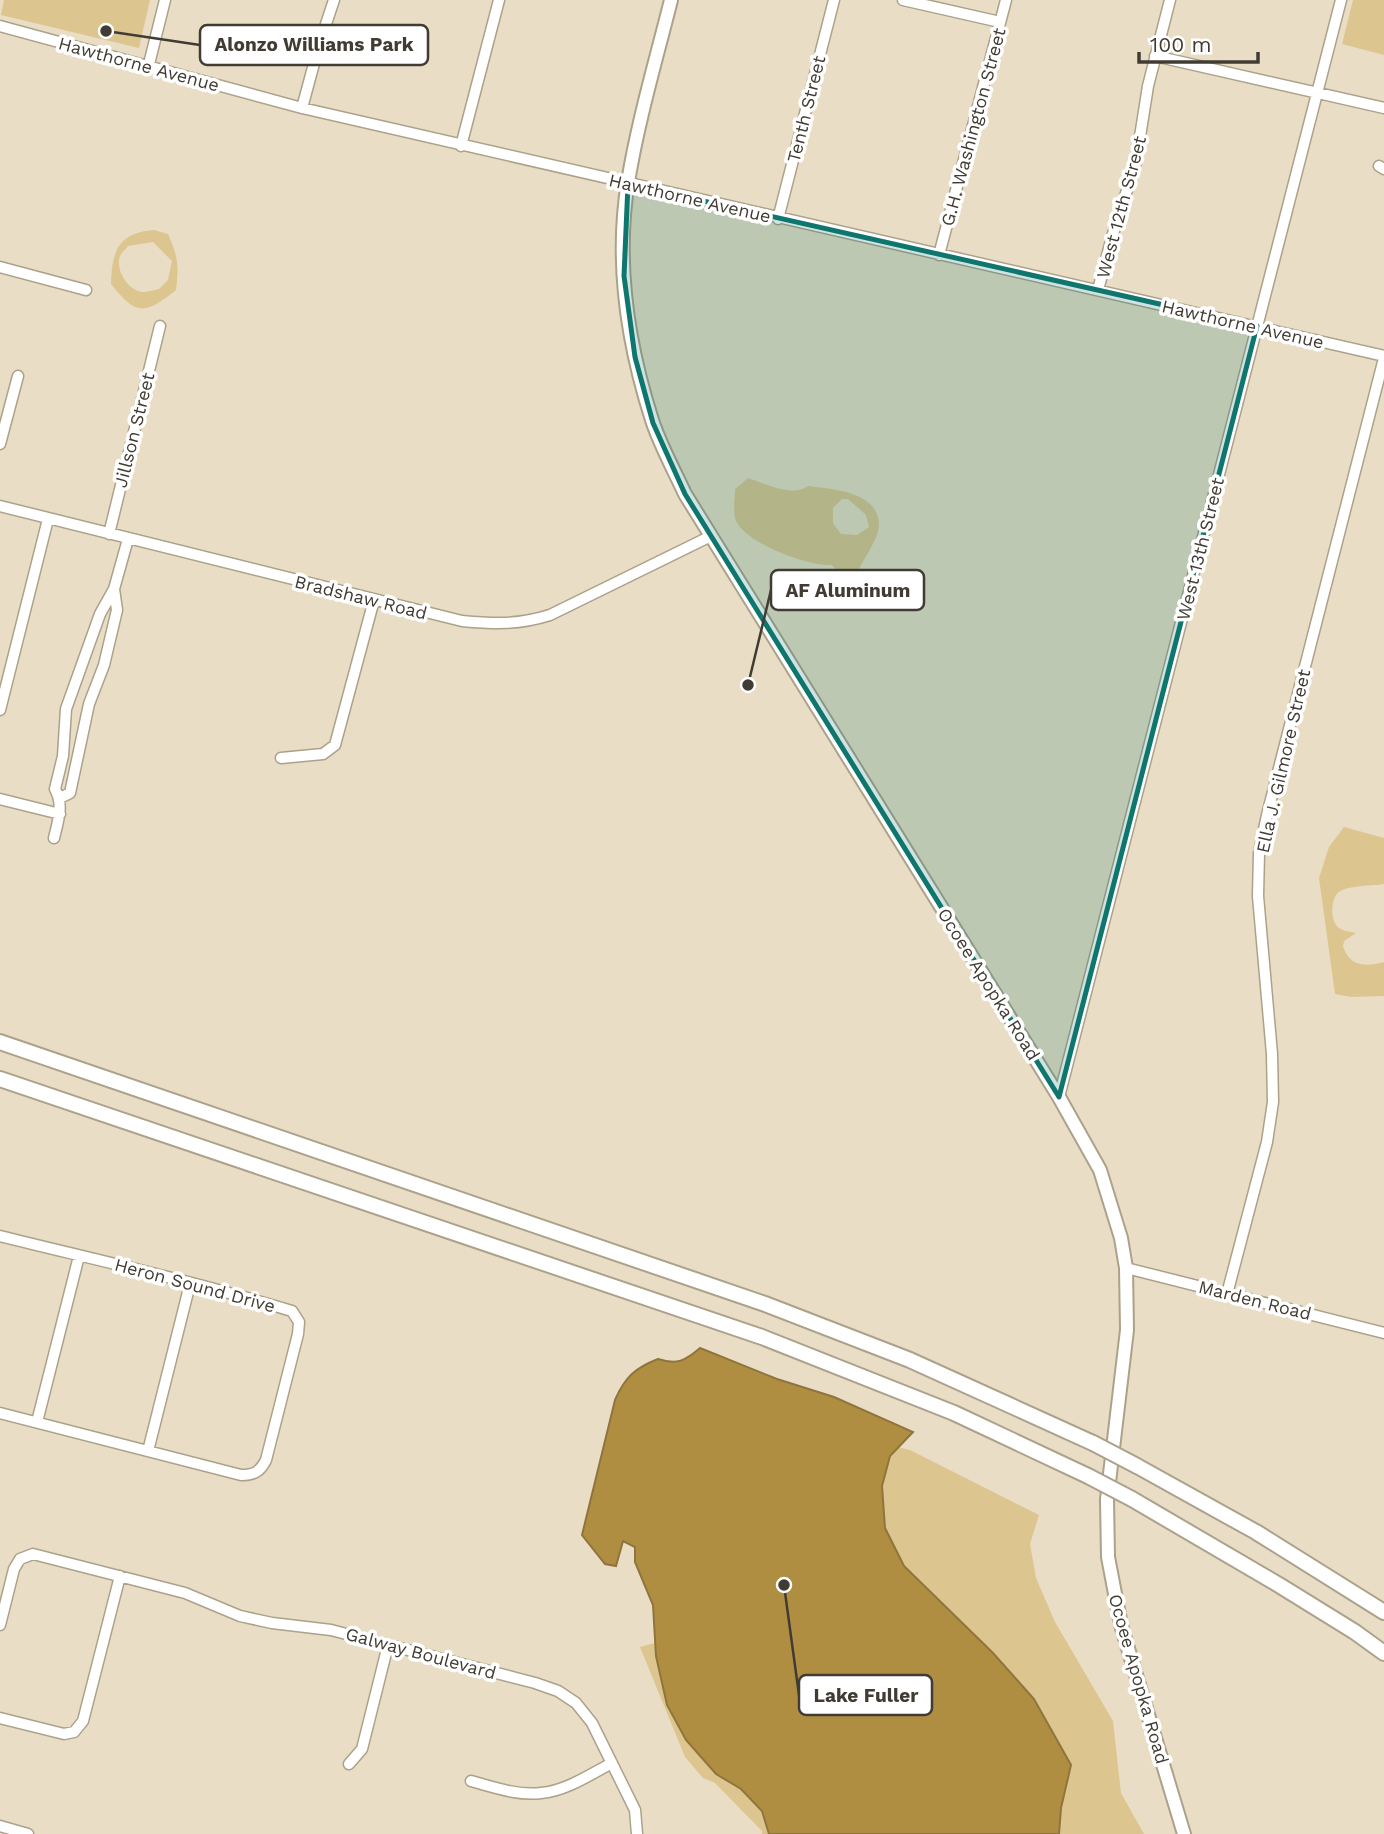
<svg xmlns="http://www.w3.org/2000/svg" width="1384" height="1834" font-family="'Work Sans',sans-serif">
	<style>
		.green { fill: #ddc590; fill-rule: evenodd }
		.water { fill: #b08e41; stroke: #8f753d; stroke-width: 2 }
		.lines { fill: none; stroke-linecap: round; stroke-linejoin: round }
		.minor-casing { stroke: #aca18a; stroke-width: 13 }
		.major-casing { stroke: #aca18a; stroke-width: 16 }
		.highway-casing { stroke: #aca18a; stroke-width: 18 }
		.minor { stroke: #fff; stroke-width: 10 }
		.major { stroke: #fff; stroke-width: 12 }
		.highway { stroke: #fff; stroke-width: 14 }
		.highway-bridge-casing { stroke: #aca18a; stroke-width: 18; stroke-linecap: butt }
		.highway-bridge { stroke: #fff; stroke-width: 14 }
		.marked { fill: #0f766e; fill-opacity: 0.2; stroke: #0f766e; stroke-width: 5; stroke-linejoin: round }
		.labels { text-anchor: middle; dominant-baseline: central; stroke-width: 7; stroke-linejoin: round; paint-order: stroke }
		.street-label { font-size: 18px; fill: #413c33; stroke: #fff }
		.leader { fill: none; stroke: #413c33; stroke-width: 2.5 }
		.callout-dot { fill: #413c33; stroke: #fff; stroke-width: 2.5 }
		.callout { fill: #fff; stroke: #413c33; stroke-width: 2.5 }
		.callout-label { font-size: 19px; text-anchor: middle; font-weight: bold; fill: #413c33 }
	</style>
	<rect width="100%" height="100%" fill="#e9ddc5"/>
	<!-- green -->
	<path class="green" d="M4,0H150L139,48L1,15Z
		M1353,0H1384V55L1342,44Z
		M154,230L168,234C178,256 179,266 176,290C145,315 136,316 111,284C112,251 118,233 154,230ZM153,242L172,261L168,280L159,289C154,290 147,292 142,292C127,290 115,269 120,256C122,252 125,250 128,246Z
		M748,478C764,483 793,498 808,486C831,489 878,491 879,524C879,538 865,557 859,569L837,571L832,565C809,567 741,542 735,518C733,510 735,498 735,489ZM842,499H848L866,515L869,527L857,535L841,534L833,523V508Z
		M1344,827L1384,838V884C1372,886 1349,885 1339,892C1330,898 1330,922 1339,928C1343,931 1351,932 1356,933L1344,941L1343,947C1351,967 1365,967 1384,962V996L1351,997L1335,994L1319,878L1329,847Z
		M898,1447L910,1450L1039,1515L1030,1544L1036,1578L1055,1622L1113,1721L1121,1793L1144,1834H1059L1061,1808L1071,1765L1034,1699L993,1653L904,1566L885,1528L882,1486L890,1455Z
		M655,1643L667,1705L716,1774L741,1789L762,1811L769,1834H762V1831L715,1783L703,1778L685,1757L640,1647Z"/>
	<!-- water -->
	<path class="water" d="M700,1348L777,1379L834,1397L913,1432L890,1456L882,1486L885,1528L904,1566L993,1653L1034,1699L1071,1765L1061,1808L1059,1834H769L762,1811L741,1789L716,1774L686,1740L667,1705L656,1656L653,1605L635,1562V1547L623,1541L616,1566L605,1564L582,1535L615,1400C625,1377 635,1368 658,1359C677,1365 685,1361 700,1348Z"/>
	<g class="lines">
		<defs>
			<path id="minor" d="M903,0L1000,22
				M0,26L302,108L1384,356
				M1155,56L1384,108
				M148,68L165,0
				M302,108L319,45L334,0
				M461,146L499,0
				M1379,166L1384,169
				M778,219L834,0
				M939,255L1006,0
				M0,267L86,290
				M1098,290L1112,237L1136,162L1148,86L1170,0
				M0,444L18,376
				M0,506L462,621C495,624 518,625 550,615L711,536
				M109,534L160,326
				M0,710L48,519
				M281,758L323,754L335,745L374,600
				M60,798L70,793L89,704L104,665L117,610L114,589
				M0,799L60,814
				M54,838C58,821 64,805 55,789L63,756L66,709L100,614L114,589L128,539
				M1059,1097L1341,0
				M0,1236C97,1260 196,1282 292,1311L299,1322L298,1334L266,1460C260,1472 254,1475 241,1475L0,1413
				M1126,1268L1384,1333
				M1227,1294L1267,1142L1273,1102L1272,1054L1258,896L1259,853L1267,815L1384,358
				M37,1422L79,1256
				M148,1451L190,1284
				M0,1625L14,1569L20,1559L33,1554L185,1593L240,1616L272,1623L331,1630L535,1683L558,1691L576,1703L592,1723L635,1810L637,1834
				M0,1718L64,1734L74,1732L83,1721L120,1576
				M349,1764L362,1749L388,1645
				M471,1781C493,1787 518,1796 541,1793C566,1791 591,1774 612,1763
				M0,1826L28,1834"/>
			<path id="major" d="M671,0C656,60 638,121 628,182C615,261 628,345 652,420C660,445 674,470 685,494L1059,1097L1100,1170L1121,1238L1126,1268L1127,1330L1107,1499L1108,1557L1121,1625L1184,1834"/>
			<path id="highway" d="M0,1042L765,1304L910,1360L1093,1443
				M0,1079L762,1337L954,1413L1088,1476
				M1137,1466L1256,1532L1384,1612
				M1132,1499L1279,1585L1355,1632L1384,1653"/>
		</defs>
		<!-- minor casing -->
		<use href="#minor" class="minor-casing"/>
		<!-- major casing -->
		<use href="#major" class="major-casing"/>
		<!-- highway casing -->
		<use href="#highway" class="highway-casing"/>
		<!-- minor -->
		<use href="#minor" class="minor"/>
		<!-- major -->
		<use href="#major" class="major"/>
		<!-- highway -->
		<use href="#highway" class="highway"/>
		<defs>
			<path id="highway-bridge" d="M1093,1443L1137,1466
				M1088,1476L1132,1499"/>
		</defs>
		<!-- highway-bridge casing -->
		<use href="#highway-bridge" class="highway-bridge-casing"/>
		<!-- highway-bridge -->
		<use href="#highway-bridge" class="highway-bridge"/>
	</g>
	<!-- marked area -->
	<path class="marked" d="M628,184L1257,326L1059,1097L685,494L653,423L635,357L624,276Z"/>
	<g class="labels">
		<!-- street labels -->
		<g class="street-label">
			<text transform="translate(139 64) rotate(15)">Hawthorne Avenue</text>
			<text transform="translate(806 109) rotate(-76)">Tenth Street</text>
			<text transform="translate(973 127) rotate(-75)">G.H. Washington Street</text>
			<text transform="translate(690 198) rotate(13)">Hawthorne Avenue</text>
			<text transform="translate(1121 207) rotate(-75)">West 12th Street</text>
			<text transform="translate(1243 324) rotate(13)">Hawthorne Avenue</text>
			<text transform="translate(134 430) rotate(-76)">Jillson Street</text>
			<text transform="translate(1200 549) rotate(-76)">West 13th Street</text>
			<text transform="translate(361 597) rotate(14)">Bradshaw Road</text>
			<text transform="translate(1283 761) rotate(-77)">Ella J. Gilmore Street</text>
			<text transform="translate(989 984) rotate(58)">Ocoee Apopka Road</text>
			<text transform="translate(195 1285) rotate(15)">Heron Sound Drive</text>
			<text transform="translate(1255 1300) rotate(14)">Marden Road</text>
			<text transform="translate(421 1653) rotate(15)">Galway Boulevard</text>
			<text transform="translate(1139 1679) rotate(74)">Ocoee Apopka Road</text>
		</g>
	</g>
	<!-- callouts -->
	<path class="leader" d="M106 31L200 45M748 685L771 590M784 1585L799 1695"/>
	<g class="callout-dot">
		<circle cx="106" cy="31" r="7"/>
		<circle cx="748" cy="685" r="7"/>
		<circle cx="784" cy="1585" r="7"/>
	</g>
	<g class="callout">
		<rect x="200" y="25" width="228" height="40" rx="7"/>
		<rect x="771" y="570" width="153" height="40" rx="7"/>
		<rect x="799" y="1675" width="133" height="40" rx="7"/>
	</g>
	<g class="callout-label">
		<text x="314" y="51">Alonzo Williams Park</text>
		<text x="848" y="597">AF Aluminum</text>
		<text x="866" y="1702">Lake Fuller</text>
	</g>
	<!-- scale -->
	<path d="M1139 52v10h119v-10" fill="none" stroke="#413c33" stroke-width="3.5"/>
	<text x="1150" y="52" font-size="21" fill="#413c33" stroke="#ffffff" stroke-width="5" paint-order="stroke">100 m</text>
</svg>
